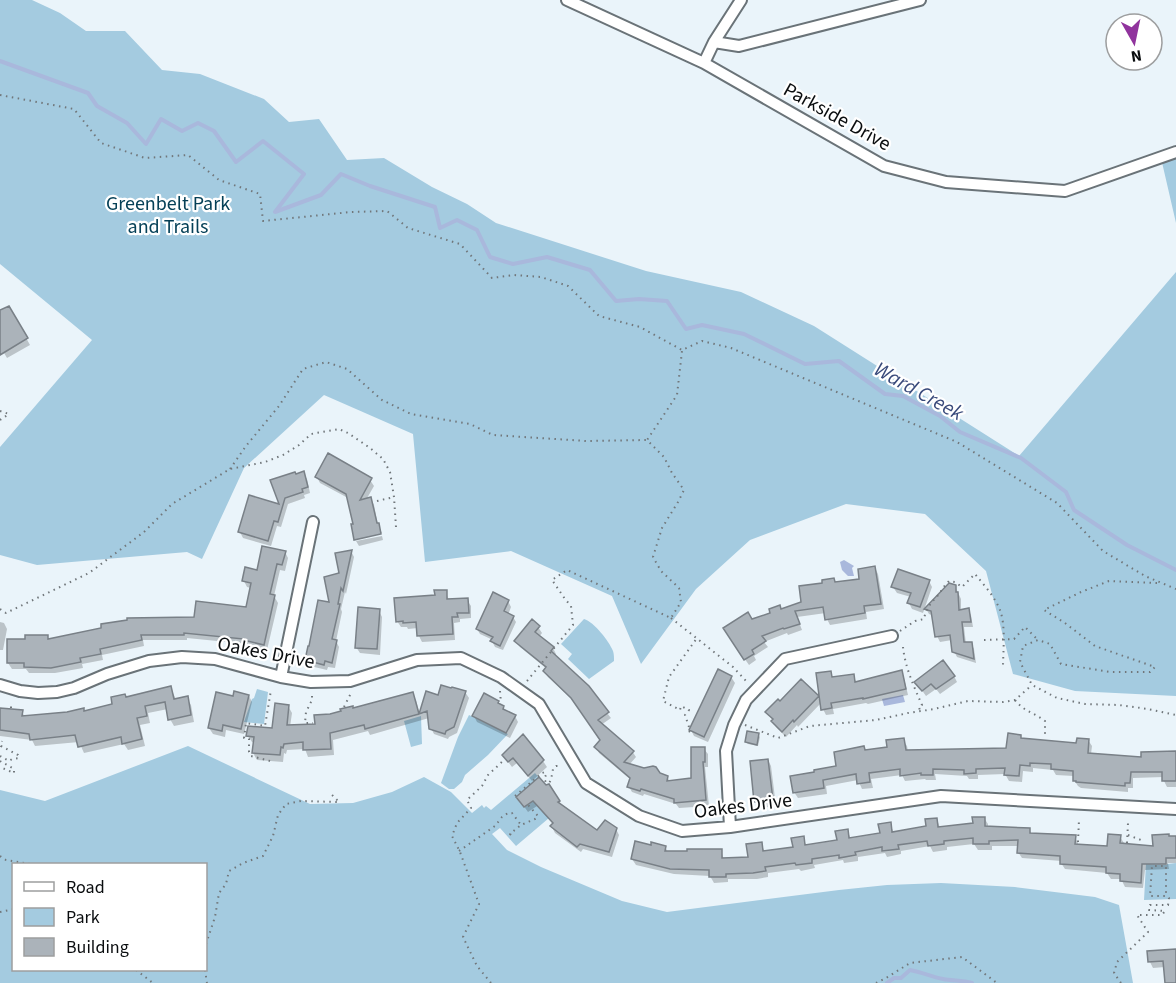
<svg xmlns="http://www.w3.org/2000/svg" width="1176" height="983" font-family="'Source Sans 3',sans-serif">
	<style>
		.green { fill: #a4cbe0; fill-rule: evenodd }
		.water { fill: #a9b8dc }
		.shadow { fill: #0003 }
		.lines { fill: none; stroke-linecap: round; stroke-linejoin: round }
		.stream { stroke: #a9b8dc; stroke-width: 4 }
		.building { fill: #abb3ba; stroke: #798087; stroke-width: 1.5 }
		.minor-casing { stroke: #6a7378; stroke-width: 14 }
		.path { stroke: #71777b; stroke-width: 2; stroke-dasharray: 1.5 4.5; stroke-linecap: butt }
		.minor { stroke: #fff; stroke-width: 10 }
		.labels { text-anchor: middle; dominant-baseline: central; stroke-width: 4.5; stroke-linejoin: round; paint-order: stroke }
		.street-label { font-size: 20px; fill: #0a0d0f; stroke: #fff }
		.park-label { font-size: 20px; fill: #054057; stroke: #fff }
		.water-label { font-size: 21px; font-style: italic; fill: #394a7b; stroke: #fff }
	</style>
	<rect width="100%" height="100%" fill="#eaf4fa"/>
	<!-- green -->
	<path class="green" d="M0,0H32L60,13L86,31H125L162,70L200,74L264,99L289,122L319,119L347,160L384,158L432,187L467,204L496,223L646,271L741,292L814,326L1019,456L1176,272V696L1075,691L1013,674L986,571L925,514L846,504L750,540L696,589L641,664L612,596L511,551L425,562L413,434L324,395L244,468L202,559L187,552L37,565L0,555V447L92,340L0,264Z
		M1176,152V223L1161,158Z
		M584,619C594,622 609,641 613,651C614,654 614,657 614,661L589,679L568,659L572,654L561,644Z
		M257,689L268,692L264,724L244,722L252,699L254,698Z
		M469,715L508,734L488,755L465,775L462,782L454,789H449L441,783L458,737Z
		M421,716L422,744L411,747L404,721Z
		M188,746L310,804L353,803L392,792L424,777L451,792L472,813L482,805L484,808L486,806L491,810L535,773L540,779L527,790L525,789L516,798L524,807L533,801L549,818L516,846L500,828L492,834L507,850L541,867L622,901L667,912L839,890L887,885L941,883L1015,887L1095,897L1119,905L1133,983H0V790L45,801ZM14,864H206V970H14Z
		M1176,863V899L1144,900L1146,864L1167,865V864Z"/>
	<!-- water -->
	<path class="water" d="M844,560L854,566L852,568L854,576H848L842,570L840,562Z
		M903,695L905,702L884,706L882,699Z"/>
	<!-- shadow -->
	<path class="shadow" d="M9,307L30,345L7,358L0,346V311Z
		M303,473L307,479L310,493L304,495L305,498L288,504L281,527L277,526L271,546L243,538L240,532L281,507L272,481Z
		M317,477L370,480L374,486L366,500L371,499L374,505L378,525L382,533L355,538V525L348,498L320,483Z
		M382,536L383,540L359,546L356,541Z
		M351,551L354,557L346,594L345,592L341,609L342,612L336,641L339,647L335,668L328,667L327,670L310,666L306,660Z
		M285,552L288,558L285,571L280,570L274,596L278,603L267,650L248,646L247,644L187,638V640H143L144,646L102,655L103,660L82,664L83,668L55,673H29L26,669H12L8,663L26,640L47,637L49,640L103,630L196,619L247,608L251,588L247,587L244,581Z
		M875,568L878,574L884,609L866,612L867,619L830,625L827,619L826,613L797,617L802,630L788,635L787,633L764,642L768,647L754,656L756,660L749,665L728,635L751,621L803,603L836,584L861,580Z
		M929,581L932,587L923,613L912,609L909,603L911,597L897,593L893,587Z
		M955,586L961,599V611L968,610L971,615L973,627H964L966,644L971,643L974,649L976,663L957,657L954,651L952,640L940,642L937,636L934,616L929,614L926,609Z
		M446,592L449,601L467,600L471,606V618L460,619V622L454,623L455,640L422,642L419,636L418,628L408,629L407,627H401L397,621Z
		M508,601L511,607L508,615L513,617L516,622L503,650L495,647L492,641L493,640L480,634L477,629Z
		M379,611L382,617L380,655L360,653L356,647Z
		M0,622L4,623L7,629L3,650H0Z
		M538,627L542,633L539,637L553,648L556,654L555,656L607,713L611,718L601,725L632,751L636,757L629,765L667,777L670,782L693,780L704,749L708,754V767H705L709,806L679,808L676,804L644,794L643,796L632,792L629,787L631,780L599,753L596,747L602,741L577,704L548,677L545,671L547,669L520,647L516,641Z
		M901,672L904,678L908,695L868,704L866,703L833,709L834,714L826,715L823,709L830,673L833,679L853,676L857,683Z
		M954,676L957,682L940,694L936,689L926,696L916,682Z
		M731,677L735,683L708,742L694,736L691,730Z
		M170,688L174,695L176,700L187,698L191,705L194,722L174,726L170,719L168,709L148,713L150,723L140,725L145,746L128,750L124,744L84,753L79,742L35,746L32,740L0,736V709L22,712L25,717L84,713L114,705L126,699Z
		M465,692L469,698L457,733L449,737L448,739L434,734L431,728L429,718L370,735L368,731L333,740L334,755L308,757L305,749L287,750L286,754L284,753L283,762L257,760L253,753L255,743L252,742L248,736L273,730L288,706L292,713L290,727L316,725L330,715L412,693L416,700L420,715L427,693L438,697Z
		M249,696L252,702L244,734L226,730L225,737L213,734L209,728L234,698Z
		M818,697L821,703L798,727L797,725L786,737L776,727L773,721L767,712L780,703Z
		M498,702L506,712L515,716L518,722L510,738L477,722L474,716Z
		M758,735L760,737L758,746L748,744L746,742Z
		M1020,736L1022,740L1078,745L1088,740L1092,746L1091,754L1143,758L1176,753V787H1167L1164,781V777L1133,778V788H1128V792L1081,788L1078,786L1074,780V776L1056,775L1053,770L1033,768V772L1023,771L1022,782L1009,781L1005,774L978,775V779H969L967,776L935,774L936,780H926L925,779L905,781L902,775L871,779L873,788L862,789L858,780L826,786L827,794L798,798L794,792L866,752L889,749L903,740L907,746L908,751L1008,749Z
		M503,755L543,761L547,767L532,781L517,763L512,767Z
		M768,760L771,766L776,806L759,808L756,802Z
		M518,798L559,801L562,807L597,832L616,829L619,835L612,857L583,849L581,852L555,833L552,827L553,824L537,806L528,812Z
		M984,818L988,824V828L1029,829L1032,835L1075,837L1078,843V846L1109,848L1120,837L1124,843L1123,845L1154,847L1176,837V863H1168L1169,869L1145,870L1143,888L1125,887L1121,879H1111L1107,873L1065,869L1061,863L1062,861L1022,858L1018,852L1019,846H992V850H978L974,844L947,847V850L933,852L930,846L901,851V854L887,857L885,853L858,857V861L844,863L843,860L814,865L815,868L801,871L799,869L768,873V877L757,879H728V882L714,883L710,876L674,874L636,865L632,859L665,847L668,852L721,850L724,860L750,859L761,844L765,852L795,848L803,838L807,847L839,842L847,830L851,839L881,834L890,824L894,833L927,827L937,819L940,828L974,825Z
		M1176,951V983H1167L1165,967L1153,968L1150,962Z"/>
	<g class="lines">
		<!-- stream -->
		<path class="stream" d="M0,61L88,93L97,106L127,123L146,144L161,119L182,131L198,123L214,131L236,162L263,141L304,174L275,212L321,195L341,174L370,186L435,207L440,228L457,220L477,230L490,257L513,264L547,257L590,270L616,301L639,299L667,301L686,329L702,325L744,334L805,364L839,361L885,394L903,396L940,416L960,432L1021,458L1066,492L1074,510L1127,545L1176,570
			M887,983L894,978H901L910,970C921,972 933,977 943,979C953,981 962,980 972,983"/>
	</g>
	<!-- building -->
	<path class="building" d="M9,306L28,338L0,355V310Z
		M328,453L372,478L360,500L371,497L377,523H379L381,534L354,540L351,524H353L346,494L315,477Z
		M304,471L308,487L302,489L303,492L285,498L278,522L274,521L268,541L238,532L249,495L279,504L270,480L295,472L296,474Z
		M262,546L286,551L282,565L277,564L270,594L275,595L264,645L243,640L244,639L184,633V635H141L142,640L100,649L101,654L80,658L81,662L51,668L24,667V663H7V639H25V635H48V639L101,628V624L127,620V618L194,617L196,601L246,607L251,583L242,581L245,567L257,570Z
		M352,550L343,591L341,588L338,604H340L332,639L337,640L332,663L325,661L324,665L305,660L308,646H309L318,600L329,602L324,577L339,573L335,553Z
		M875,566L881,604L864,606L865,613L825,620L823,607L795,611L800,624L784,629L783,628L762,636L766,641L752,650L754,654L744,660L723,628L748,612L752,619L770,613L769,609L780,605L781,609L801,602L799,586L822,583V580L834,578L835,582L859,579L858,569Z
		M898,569L930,580L920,607L907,603L911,593L891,587Z
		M949,583L956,585V592H958L959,610L969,608L971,622H962L964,642H972L974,659L952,652L950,635L935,637L931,611L924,609Z
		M434,590H447V599L468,598L469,613H457L458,617H452L453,634L417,636L416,622L403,623V621L396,622L394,598L435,595Z
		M493,592L509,600L504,611L514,616L500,646L490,641L493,637L476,629Z
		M358,607L380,609L377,649L355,648Z
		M532,619L540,626L535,632L554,647L551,651L589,686L609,712L598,720L634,751L624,762L644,768L653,766L656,767L660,773L668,776L667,781L691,778V747H705V762H703L706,800L674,803V799L641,789L640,791L627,787L630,778L594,747L600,740L571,698L543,671L546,667L514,641Z
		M943,660L955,676L936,689L931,684L922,691L914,682Z
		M718,669L732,676L704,737L689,730Z
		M902,670L906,689L863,699V698L831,703L832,708L821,710L816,673L831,671L832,677L854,674L855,682Z
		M801,679L819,696L794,722L793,720L782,732L771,721L773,719L765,712L778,699L780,701Z
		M441,685L451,688L452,687L466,691L454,727L446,731L445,734L429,729L427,711L419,714L426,691L438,695Z
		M171,686L174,699L188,696L191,715L168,720L165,702L145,706L147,716L137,718L142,739L122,744L121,737L78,747L75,735L30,740L29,734L0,730V708L23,710L22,716L67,712L84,708V711L112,704L111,697L125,694L126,697Z
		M234,691L249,695L241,729L223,725L222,731L208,728L216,692L233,696Z
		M413,692L419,714L365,729L364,725L330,733L331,749L303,750V742L284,744L283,748L281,747L280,755L252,753L254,737L246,736L248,726L272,728L275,703L289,705L287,725L315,724L314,715L330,714L341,711L340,709L353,706V708Z
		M484,693L499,701L498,703L504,706L503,709L516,715L506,733L472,716Z
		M747,731L759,733L757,745L745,742Z
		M1008,733L1021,735V738L1076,743L1077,738L1089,739L1088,753L1141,757V752L1176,751V781H1162V772H1131L1130,783H1125V786L1076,782V781H1073V771L1051,769V764L1030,763V766L1020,765L1019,776L1004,775L1005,768L976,769V773L964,774V770L933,769V775H921V773L900,776V769L869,773L870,782L857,784L856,774L823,780L824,788L793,793L790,776L814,772V770L836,766L834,752L864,746L865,750L887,747L886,740L904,738L906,750L1006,748Z
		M523,734L544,760L528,776L513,758L508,762L502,755Z
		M768,759L773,800L754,802L750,761Z
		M539,777L546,785L549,784L560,801L558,802L597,830L605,820L617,828L609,852L580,844L577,847L550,826L553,823L533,801L524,807L516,797Z
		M972,817H985V826L1030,828V833L1076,835L1075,844L1107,846L1108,834L1121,835L1120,843L1153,846L1152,835L1169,834V836H1176V858H1166V864H1142L1141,883L1120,881V874L1106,873V867L1060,864V856L1017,853L1018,840L989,841V844H973V838L944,841V844L928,846L927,841L898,845L899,849L882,851V847L855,852L856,855L839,858V855L812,859V863L796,865L795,863L765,867L766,871L753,873L726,874V877H709V870L670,869L631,859L635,841L651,845V842L666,846L665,851H687V849H722V858L748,857L746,844L762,842L763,851L793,847L791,838L804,836L805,845L837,840L835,831L848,829L849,838L880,833L878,824L891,822L892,832L926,826L925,819L937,818L938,827L973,823Z
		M1176,949V983H1165L1163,961L1148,962L1147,951Z"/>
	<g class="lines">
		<defs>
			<path id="minor" d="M567,0L704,63L884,166L946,182L1065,191L1176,152
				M714,42L739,46L920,0
				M704,63L714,42L741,0
				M281,677L313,522
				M0,685L20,691L38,693L57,692L74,688L107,674L149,661L182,657L215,659L281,677L311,682L350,681L417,660L461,658L501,677L539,704L586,783L639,816L682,831L730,827L941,796L1176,809
				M730,827L726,751L734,725L746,700L785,659L892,636"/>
		</defs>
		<!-- minor casing -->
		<use href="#minor" class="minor-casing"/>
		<!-- path -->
		<path class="path" d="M0,95L74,109L101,143L145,158L188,155L219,180L260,194L263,221L351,212L387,211L408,228L460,244L492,278L514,275L541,277L568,286L599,316L640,327L682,350L702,341L731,348L957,442L1057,503L1103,551L1145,576L1176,589
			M0,411L9,414
			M0,420L9,414
			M230,469L246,446L279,406L303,369L326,362L347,369L382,400L411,414L470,424L493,435L586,441L647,440
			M377,501L394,497
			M1157,583L1109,581L1081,592L1044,610L1065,623L1095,646L1155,667L1150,672H1110L1061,664L1050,644L1038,640L1023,646L1020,662L1032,685L1057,698L1085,704L1119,705L1148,709L1176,715
			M0,609L6,613L89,573L144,532L172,504L230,469L265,462L283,455L299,445L311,434L339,429L348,433L370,448L383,459L390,472L394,497L396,527
			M671,618L733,667L747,682
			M900,631L915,621L924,619C926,607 933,601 941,592V590L949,581L955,582L962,587L975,574C984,585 995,597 1000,610C1006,626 1003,651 1003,668
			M984,640L1014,639L1025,627L1038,640
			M903,647C905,667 914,687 922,705L919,707L920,711
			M527,681L573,625L571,606L565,599L552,580L567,570L671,618L681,602L679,588L661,571L653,557L662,528L678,502L684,490L672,473L664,457L647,440L677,395L682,351
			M500,691L501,703
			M312,696V700L306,712L305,723H313
			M1015,700C1023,711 1035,713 1045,721V736
			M344,707L351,693
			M11,708V703
			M745,725L778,738L810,726L876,720L908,713L934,709L968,701L1003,702L1015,700L1032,685
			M690,732L688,730L689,727L685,715L689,710L681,706L680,710L663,701L669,677L697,638
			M0,756L9,761L12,759L19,758L18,755L1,746L2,741
			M0,761L14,769V773L0,767
			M270,761L251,756L249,752V739L244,738L246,723L265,726L271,690
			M515,796L542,773L545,772L546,775L544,779L546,782L549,783L551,780L553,769L556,766H559
			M511,835L510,834L521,825L535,819L538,816L529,806L526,808
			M1128,835L1141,840L1143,843
			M1078,842L1079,820
			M1127,843L1128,823
			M459,851L495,826L502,817L508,813H512L521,825
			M0,856L6,860L30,864
			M0,912L14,909
			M206,944L215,917L219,893L226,884L229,871L243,863L263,856L273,836L278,815L286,804L301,801L339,802L329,792
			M136,970L153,983
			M205,970L207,983
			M491,983L477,966L463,937L479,904L460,852L452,836L457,823L471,808L467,800L482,786L488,775L504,760
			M876,983L886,978L910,963L962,957L997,983
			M1121,983L1114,973L1117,962L1148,932L1137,915H1162L1165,911L1149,910L1150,905H1168L1169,898L1166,896H1150L1152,866H1166V896"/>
		<!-- minor -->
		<use href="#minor" class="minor"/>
	</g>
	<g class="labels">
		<!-- street labels -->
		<g class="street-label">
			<text transform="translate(837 117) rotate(29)">Parkside Drive</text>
			<text transform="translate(266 653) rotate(11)">Oakes Drive</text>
			<text transform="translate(743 806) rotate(-7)">Oakes Drive</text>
		</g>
		<!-- park labels -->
		<g class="park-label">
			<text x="168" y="204">Greenbelt Park<tspan x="168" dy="23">and Trails</tspan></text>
		</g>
		<!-- water labels -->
		<g class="water-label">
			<text transform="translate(919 391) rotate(29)">Ward Creek</text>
		</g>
	</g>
	<!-- legend -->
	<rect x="12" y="863" width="195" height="108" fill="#ffffff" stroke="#9d9e9f" stroke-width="1.5"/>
	<rect x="24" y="882" width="30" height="9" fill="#ffffff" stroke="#9d9e9f" stroke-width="1.5"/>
	<text x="66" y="893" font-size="18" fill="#0a0d0f">Road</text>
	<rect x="24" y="908" width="30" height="18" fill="#a4cbe0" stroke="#9d9e9f" stroke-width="1.5"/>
	<text x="66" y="923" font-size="18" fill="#0a0d0f">Park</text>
	<rect x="24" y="938" width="30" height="18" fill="#abb3ba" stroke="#9d9e9f" stroke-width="1.5"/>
	<text x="66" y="953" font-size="18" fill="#0a0d0f">Building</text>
	<!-- north arrow -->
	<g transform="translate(1134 42) rotate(171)"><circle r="28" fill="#ffffff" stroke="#9d9e9f" stroke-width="1.5"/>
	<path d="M0-4.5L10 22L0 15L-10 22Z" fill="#90339d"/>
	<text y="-9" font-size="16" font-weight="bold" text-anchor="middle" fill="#0a0d0f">N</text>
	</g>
</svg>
